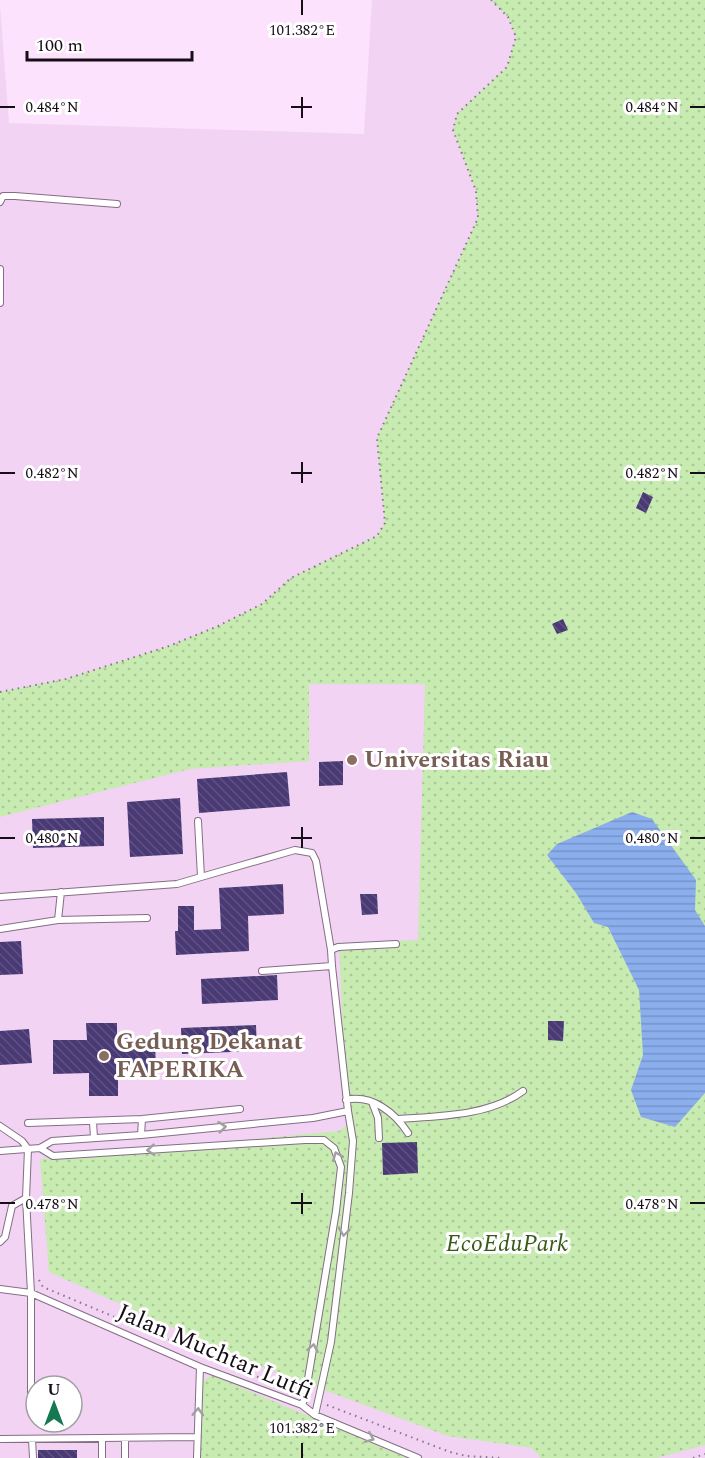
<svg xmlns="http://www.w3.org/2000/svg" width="705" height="1458" font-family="Spectral,serif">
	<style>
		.built { fill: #f2d3f3; fill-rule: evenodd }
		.park { fill: url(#park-dots) }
		.water { fill: url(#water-rules) }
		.building { fill: url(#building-back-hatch) }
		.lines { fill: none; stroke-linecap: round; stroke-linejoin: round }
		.lane-casing { stroke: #846e85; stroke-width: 8 }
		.path { stroke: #857485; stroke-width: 2; stroke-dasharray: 1.5 4.5; stroke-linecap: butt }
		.lane { stroke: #fff; stroke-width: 6 }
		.oneway { stroke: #a29fa2 }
		.ticks { fill: none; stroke: #160e17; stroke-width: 2 }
		.education-dot { fill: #8d6e63; stroke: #fff; stroke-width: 2 }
		.labels { text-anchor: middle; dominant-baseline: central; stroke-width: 6; stroke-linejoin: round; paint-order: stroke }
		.education-label { font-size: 24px; font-weight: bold; fill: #785e54; stroke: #fff; text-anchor: start }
		.park-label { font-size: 24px; font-style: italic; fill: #385b18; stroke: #fff }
		.street-label { font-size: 24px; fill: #160e17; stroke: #fff }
		.ticks-label { font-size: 15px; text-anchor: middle; fill: #160e17; stroke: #fff; stroke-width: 6; stroke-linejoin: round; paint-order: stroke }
	</style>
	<defs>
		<pattern id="park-dots" width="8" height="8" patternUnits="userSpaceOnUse" patternTransform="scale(1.5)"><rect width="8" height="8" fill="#c7ebb0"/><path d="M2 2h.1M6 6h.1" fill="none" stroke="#aac897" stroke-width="1.8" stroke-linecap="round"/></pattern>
		<pattern id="water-rules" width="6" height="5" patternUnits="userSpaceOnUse" patternTransform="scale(1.5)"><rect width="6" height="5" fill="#8baeed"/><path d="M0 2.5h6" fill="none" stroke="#7794ca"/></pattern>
		<pattern id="building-back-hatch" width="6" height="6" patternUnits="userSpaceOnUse" patternTransform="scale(1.5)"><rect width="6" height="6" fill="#493975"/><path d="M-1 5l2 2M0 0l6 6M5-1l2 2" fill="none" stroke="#5f5283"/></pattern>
	</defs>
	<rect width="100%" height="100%" fill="#fce2fc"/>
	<!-- built -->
	<path class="built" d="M372,0H705V1458H0V5L9,123L364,134ZM36,1386H72V1422H36Z"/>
	<!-- park -->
	<path class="park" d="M491,0H705V1445L656,1458H541L532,1448L448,1436L254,1364L49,1272L40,1159L339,1131L347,1125L339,943L418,940L425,684H309V761L190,769L0,817V692L66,679L169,646L216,627L262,604L291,578L377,536L385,523L377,438L478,218L476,191L453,130L457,114L507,67L516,37L508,17Z
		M212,1375L407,1458H198L200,1383Z"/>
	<!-- water -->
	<path class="water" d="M632,812L652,819L696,880L695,910L705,926V1093L675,1127L641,1117L631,1090L643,1055L639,990L608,927L594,923L576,893L547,855L557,844Z"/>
	<!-- building -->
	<path class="building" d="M643,492L653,497L646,513L636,508Z
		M563,619L568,630L557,634L552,624Z
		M343,761V785L319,786V762Z
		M287,772L290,806L199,813L197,779Z
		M180,798L183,854L130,857L127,802Z
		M104,817V846L33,848L32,819Z
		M283,884L284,914L248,916L249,951L176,955L175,931H178V906H194V930L221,929L219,888Z
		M360,894H377L378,914L362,915Z
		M21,941L23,974L0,975V942Z
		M277,975L278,1000L202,1004L201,979Z
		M548,1021H564L563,1041L548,1040Z
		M86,1023H117V1038H155L156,1073H118V1096H89V1073L53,1074V1040H87Z
		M256,1025L257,1051L182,1054L181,1028Z
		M29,1029L32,1063L0,1065V1031Z
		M417,1142L418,1173L383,1175L382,1143Z
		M38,1450H77V1458H38Z"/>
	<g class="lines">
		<defs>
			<path id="lane" d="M0,202L3,196H15L117,204
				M0,269V303
				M201,877L295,850L312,853L316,861L331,950
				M0,897L177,884L201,877L198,821
				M58,920L61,892
				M0,929L58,920L147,918
				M332,966L331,950L338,947L396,944
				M262,971L332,966L348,1111L353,1141L349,1193L331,1342L315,1415
				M346,1100C372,1094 395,1113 408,1133
				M372,1102L378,1118L379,1138
				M399,1119C440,1116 489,1116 523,1091
				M93,1122L94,1138
				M28,1123L142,1119L240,1109
				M0,1126L22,1141L28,1149L26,1198L31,1293V1400
				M141,1135L142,1119
				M40,1148L53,1156L305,1140H324L334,1148L341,1167L336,1211L305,1397L302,1405
				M0,1151L40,1148L52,1141L141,1135L313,1118L348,1111
				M0,1242L5,1237L12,1206L26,1198
				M0,1289L31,1293L200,1367L302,1405L315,1415L418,1458
				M0,1439L197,1437
				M32,1439L33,1458
				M125,1439V1458
				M102,1458V1440
				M197,1458L200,1367"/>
		</defs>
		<!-- lane casing -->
		<use href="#lane" class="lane-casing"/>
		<!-- path -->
		<path class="path" d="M0,692L66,679L169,646L216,627L262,604L291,578L377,536L385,523L377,438L478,218L476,191L453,130L457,114L507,67L516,37L508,17L491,0
			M39,1280L43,1287L294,1392
			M327,1405L450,1452L466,1456L502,1458
			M693,1458L705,1454"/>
		<!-- lane -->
		<use href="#lane" class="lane"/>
	</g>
	<!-- one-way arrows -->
	<defs><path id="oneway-chevron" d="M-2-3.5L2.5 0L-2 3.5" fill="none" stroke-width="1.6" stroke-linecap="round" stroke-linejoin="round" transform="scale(1.5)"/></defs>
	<g class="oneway">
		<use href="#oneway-chevron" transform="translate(222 1127) rotate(-6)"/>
		<use href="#oneway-chevron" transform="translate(151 1150) rotate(176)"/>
		<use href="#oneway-chevron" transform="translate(337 1156) rotate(-112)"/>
		<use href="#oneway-chevron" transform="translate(344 1232) rotate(97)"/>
		<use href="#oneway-chevron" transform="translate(313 1348) rotate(-80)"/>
		<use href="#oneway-chevron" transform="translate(198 1412) rotate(-87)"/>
		<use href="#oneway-chevron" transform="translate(370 1438) rotate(23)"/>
	</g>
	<!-- ticks -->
	<path class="ticks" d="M302,0V15M302,97V118M0,107H15M291,107H312M690,107H705M302,462V483M0,473H15M291,473H312M690,473H705M302,827V848M0,838H15M291,838H312M690,838H705M302,1193V1214M0,1203H15M291,1203H312M690,1203H705M302,1443V1458"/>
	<!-- markers -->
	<g class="education-dot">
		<circle cx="352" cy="760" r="6"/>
		<circle cx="104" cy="1056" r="6"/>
	</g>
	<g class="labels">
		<!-- education labels -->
		<g class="education-label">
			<text x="364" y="760">Universitas Riau</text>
			<text x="116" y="1042">Gedung Dekanat<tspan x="116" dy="28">FAPERIKA</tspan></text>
		</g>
		<!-- park labels -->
		<g class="park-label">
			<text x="507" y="1244">EcoEduPark</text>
		</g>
		<!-- street labels -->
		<g class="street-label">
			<text transform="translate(215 1352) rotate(23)">Jalan Muchtar Lutfi</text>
		</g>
	</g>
	<g class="ticks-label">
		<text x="302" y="35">101.382°E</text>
		<text x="52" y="112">0.484°N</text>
		<text x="652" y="112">0.484°N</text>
		<text x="52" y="478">0.482°N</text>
		<text x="652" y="478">0.482°N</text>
		<text x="52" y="843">0.480°N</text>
		<text x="652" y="843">0.480°N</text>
		<text x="52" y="1209">0.478°N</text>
		<text x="652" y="1209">0.478°N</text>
		<text x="302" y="1433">101.382°E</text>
	</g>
	<!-- north arrow -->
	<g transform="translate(54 1404)"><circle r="28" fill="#ffffff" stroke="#a29fa2" stroke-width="1.5"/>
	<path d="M0-4.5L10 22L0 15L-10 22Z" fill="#147850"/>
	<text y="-9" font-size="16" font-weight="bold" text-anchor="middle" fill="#160e17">U</text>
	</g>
	<!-- scale -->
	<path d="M27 51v9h165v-9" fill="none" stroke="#160e17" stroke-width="3"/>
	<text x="36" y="51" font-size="18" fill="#160e17" stroke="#ffffff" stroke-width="4.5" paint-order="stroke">100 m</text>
</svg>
